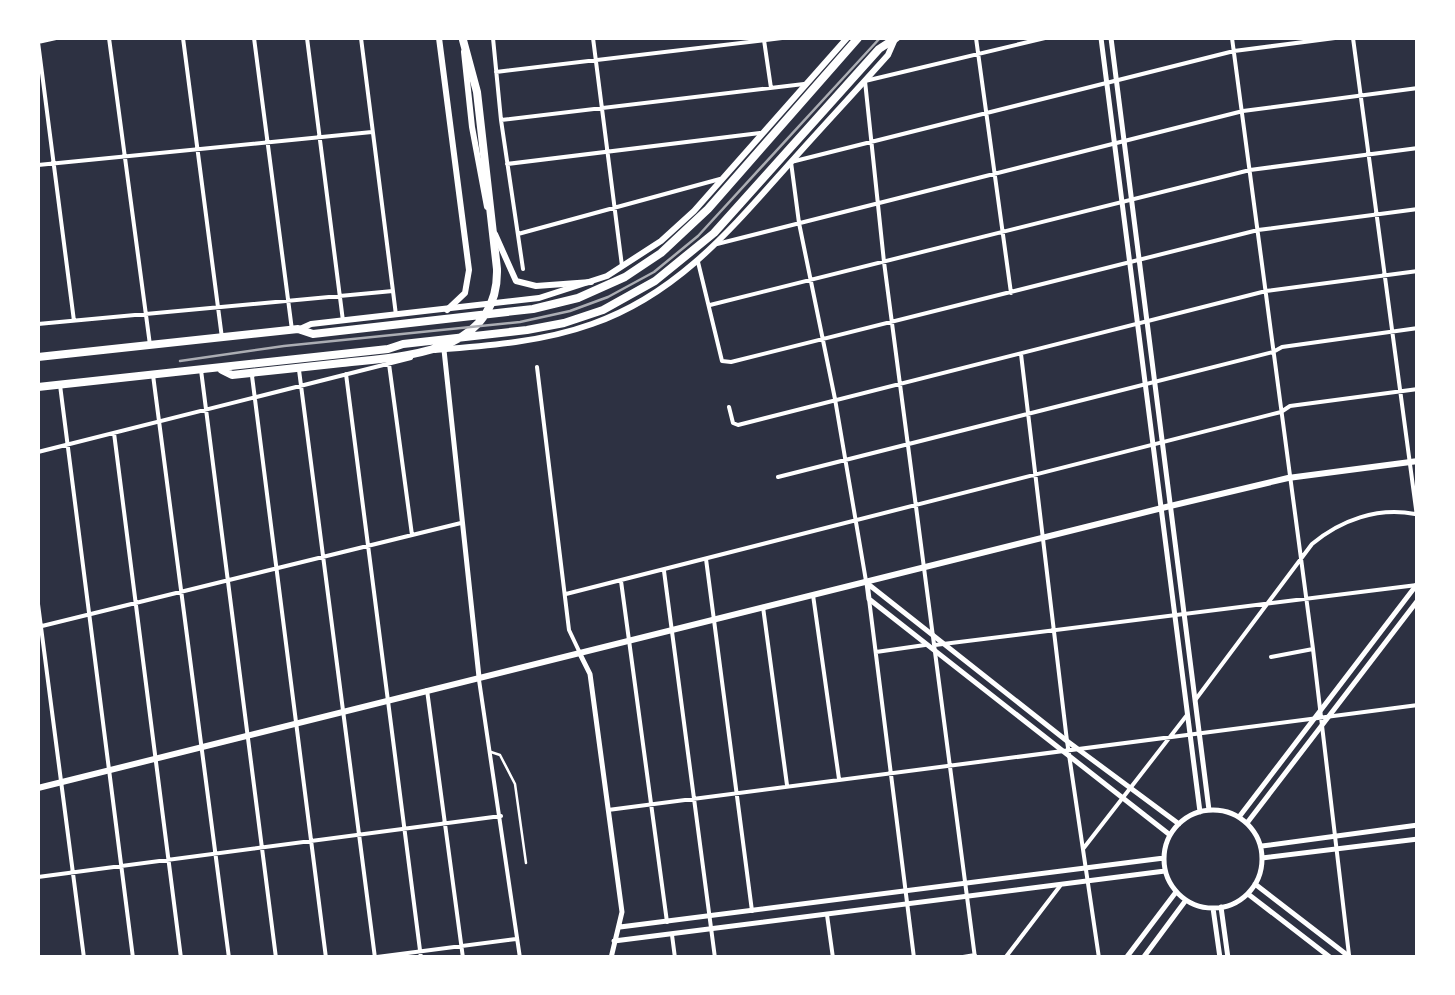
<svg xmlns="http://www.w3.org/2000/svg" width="1455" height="995" font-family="'IBM Plex Serif',serif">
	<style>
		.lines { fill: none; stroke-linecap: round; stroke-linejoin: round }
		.pedestrian { stroke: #fff; stroke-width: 2.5 }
		.minor { stroke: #fff; stroke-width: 4 }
		.tertiary { stroke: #fff; stroke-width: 5 }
		.secondary { stroke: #fff; stroke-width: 6 }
		.primary { stroke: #fff; stroke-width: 6 }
		.motorway { stroke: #fff; stroke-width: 8 }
		.rail { stroke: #abadb3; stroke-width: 2.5 }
	</style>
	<rect width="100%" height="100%" fill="#2d3142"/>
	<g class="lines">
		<!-- pedestrian -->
		<path class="pedestrian" d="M491,752L500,755L515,784L526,863"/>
		<!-- minor -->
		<path class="minor" d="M56,38L38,42L74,321
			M109,38L150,345
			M183,38L222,338
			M254,38L292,330
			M307,38L343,321
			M361,38L396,315
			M493,38L501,120L523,269
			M593,38L622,266
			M976,38L1011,293
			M1232,38L1313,649L1349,955
			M1353,38L1418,524
			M764,40L771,88
			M496,72L782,38
			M501,120L804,84
			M507,164L760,133
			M38,165L372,132
			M518,234L720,179
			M717,244L1243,111L1418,88
			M698,262L722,361L731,362L1258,230L1418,209
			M710,305L1250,170L1418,148
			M38,324L393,291
			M1021,354L1067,741L1099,958
			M389,364L412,535
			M537,367L569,630L579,651
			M201,370L276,958
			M299,370L375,958
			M346,374L421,958
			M153,375L229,958
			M252,376L326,958
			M60,385L133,958
			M729,407L733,423L738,425L1266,291L1418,271
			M114,433L181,958
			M38,452L411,358
			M778,477L1273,352L1282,347L1418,328
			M706,559L752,911
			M664,571L715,958
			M621,581L667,922
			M866,581L835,399L799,223L791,162L1234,51L1335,38
			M566,594L1281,412L1290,406L1418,389
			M813,595L839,779
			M869,599L914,958
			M38,604L84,958
			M763,607L787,785
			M38,627L461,523
			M935,645L1417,585
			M876,652L925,645
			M1271,657L1313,649
			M479,680L520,958
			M427,690L463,958
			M1196,699L1312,544C1341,520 1377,507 1415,514
			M608,810L1418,705
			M1083,849L1187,715
			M38,877L501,816
			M827,915L833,958
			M672,935L675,958
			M377,957L516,939
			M957,958L975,955
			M975,958L884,262L865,81L1045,38
			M1005,958L1060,886"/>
		<!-- tertiary -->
		<path class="tertiary" d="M1101,38L1200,812
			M1111,38L1209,810
			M444,350L479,677
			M867,583L869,599L1170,835
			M868,584L1067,741L1179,824
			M579,652L590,674L622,912L611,958
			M1164 859a49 49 0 1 1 98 0a49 49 0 1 1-98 0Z
			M1239,817L1418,583
			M1247,823L1418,600
			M1262,846L1418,825
			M1262,858L1418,839
			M1255,884L1351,958
			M1248,894L1331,958
			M1221,907L1228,958
			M1213,908L1220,958
			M620,927L1164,858
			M614,941L1165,871
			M1126,958L1176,892
			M1143,958L1186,900"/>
		<!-- secondary -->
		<path class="secondary" d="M300,329L311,324L539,298L607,276L661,241L694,211L847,38
			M435,350C487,346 542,342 592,324C678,294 732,228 791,162C823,126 856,91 888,55L895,39
			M38,788L1162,508L1288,478L1418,461"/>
		<!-- primary -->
		<path class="primary" d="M439,38L469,270L465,293L447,310
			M464,52L472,127L487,207
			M495,234L516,281L536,286L591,282"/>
		<!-- motorway -->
		<path class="motorway" d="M38,357L298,329L313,334L533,309L578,298L625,277L661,253L708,209L858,38
			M222,370L232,375C269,371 305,367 342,363C403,356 499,355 497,269L477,92L463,40
			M38,387L388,349L403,344L527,330L564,323L603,310L655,281L714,233L879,49L896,38"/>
		<!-- rail -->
		<path class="rail" d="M180,361L284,346L520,322L570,311L608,297L654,272L698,236L880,38"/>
	</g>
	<!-- border -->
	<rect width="1455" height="995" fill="none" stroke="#ffffff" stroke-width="80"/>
</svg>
